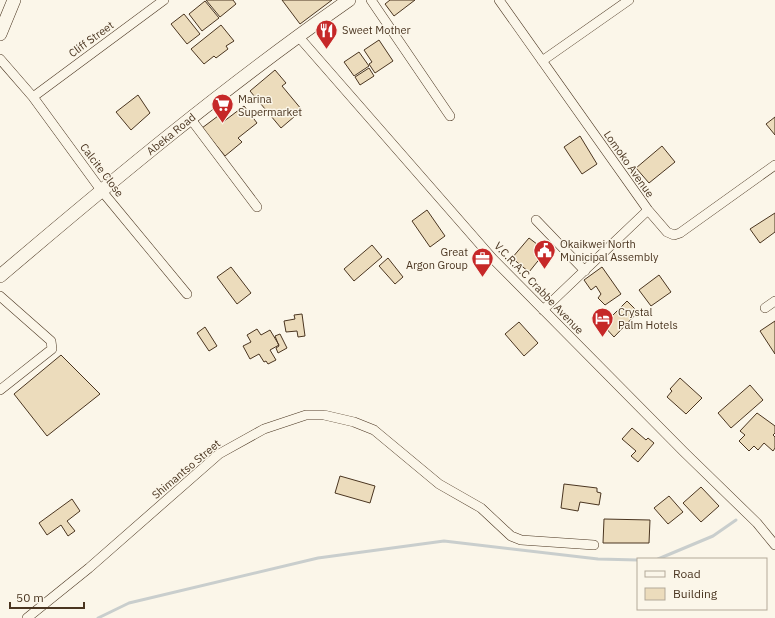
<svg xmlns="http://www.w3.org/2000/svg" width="775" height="618" font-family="'IBM Plex Sans',sans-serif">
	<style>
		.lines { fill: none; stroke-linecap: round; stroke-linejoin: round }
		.stream { stroke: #c9cecd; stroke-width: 3 }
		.building { fill: #ecdcbc; stroke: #4a3520 }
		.street-casing { stroke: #4a3520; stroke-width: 10 }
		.secondary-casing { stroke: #4a3520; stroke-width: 14 }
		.street { stroke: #fbf6e9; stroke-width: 9 }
		.secondary { stroke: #fbf6e9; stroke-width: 13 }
		.labels { text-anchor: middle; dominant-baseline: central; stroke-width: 3; stroke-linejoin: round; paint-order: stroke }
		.poi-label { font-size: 11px; fill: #4a3520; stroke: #fbf6e9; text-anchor: start }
		.street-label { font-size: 11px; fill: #4a3520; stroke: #fbf6e9 }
	</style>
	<rect width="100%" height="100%" fill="#fbf6e9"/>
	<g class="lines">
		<!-- stream -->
		<path class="stream" d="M658,559L713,536L736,520
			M98,618L129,603L318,558L444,541L598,559L638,560"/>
	</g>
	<!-- building -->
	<path class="building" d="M206,0H233L236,4L220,17Z
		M282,0H332L300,24Z
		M390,0H415L394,16L385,4Z
		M205,1L219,18L202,31L189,14Z
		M184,14L200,34L187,44L171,24Z
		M221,25L234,41L226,46L228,49L216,58L214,56L204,64L191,49Z
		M379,40L393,61L375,73L369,64L372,62L364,50Z
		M359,52L369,66L354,76L344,62Z
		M369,68L374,76L360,85L355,77Z
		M275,70L286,83L282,86L302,110L281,128L250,91Z
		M138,95L150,113L131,130L116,112Z
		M244,106L257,123L238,138L242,142L225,156L202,128L218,116L223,122Z
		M775,117V135L766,124Z
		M580,136L597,164L582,174L564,147Z
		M662,146L675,162L649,183L636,168Z
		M427,210L445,236L430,247L412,221Z
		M775,213V232L760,243L750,229Z
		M529,238L546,251L529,272L512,258Z
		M372,245L382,257L354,281L344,269Z
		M388,258L403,277L395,284L379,266Z
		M231,267L251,293L237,304L217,277Z
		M602,267L621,294L605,305L598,298L601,294L596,286L591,290L584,280Z
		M659,275L671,292L651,306L639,290Z
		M627,301L638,312L614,337L603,325Z
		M302,314L305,336L298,337L297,331L286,332L284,321L295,319L294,315Z
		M775,321V354L760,331Z
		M519,322L538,343L524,356L505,334Z
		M205,327L217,346L209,351L197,333Z
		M257,329L261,335L270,330L279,345L270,350L276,360L268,364L266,361L264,362L259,354L250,359L243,346L251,342L247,335Z
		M280,334L287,348L278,353L276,348L279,346L275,336Z
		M61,355L100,394L47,436L14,394Z
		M680,378L702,398L686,414L667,397L672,391L670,389Z
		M750,385L763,400L731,428L718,413Z
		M757,413L775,426V433L773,435L775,437V448L773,451L764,443L758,450L754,446L749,451L739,441L745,435L740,431Z
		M632,428L646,440L648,438L654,443L638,462L631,456L636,451L622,439Z
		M340,476L375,486L370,503L335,493Z
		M564,484L597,488V492L601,493L599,505L580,502L578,511L561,508Z
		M701,487L719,506L701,522L683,503Z
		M669,496L683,512L668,524L654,508Z
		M72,499L80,511L67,521L75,531L68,536L61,525L47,535L39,523Z
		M604,519L650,520L649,543H603Z"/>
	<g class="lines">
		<defs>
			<path id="street" d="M371,0L450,116
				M499,0L648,210L667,232L674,235L680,233L775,165
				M298,36L493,259L684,452L757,523L775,545
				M0,59L33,97L101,190L187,294
				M542,61L629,0
				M33,97L164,0
				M190,118L257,207
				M536,220L585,271
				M0,296L51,341L52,349L0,390
				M765,308L775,301
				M543,310L648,210
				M27,618L89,568L219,454L264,429L306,415H324L354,422L374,430L439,484L481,508L511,536L521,540L594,545"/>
			<path id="secondary" d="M0,34L14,0
				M0,276C113,180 227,85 349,0"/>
		</defs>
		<!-- street casing -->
		<use href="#street" class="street-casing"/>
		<!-- secondary casing -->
		<use href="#secondary" class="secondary-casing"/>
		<!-- street -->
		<use href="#street" class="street"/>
		<!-- secondary -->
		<use href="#secondary" class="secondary"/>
	</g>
	<!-- icons -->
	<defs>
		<symbol id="restaurant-pin" viewBox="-11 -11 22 30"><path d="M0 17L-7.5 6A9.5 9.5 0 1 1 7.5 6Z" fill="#c62828" stroke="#fbf6e9"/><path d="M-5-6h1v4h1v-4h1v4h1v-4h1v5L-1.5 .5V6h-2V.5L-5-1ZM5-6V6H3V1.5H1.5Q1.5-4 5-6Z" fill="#fff"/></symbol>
		<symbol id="supermarket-pin" viewBox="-11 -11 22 30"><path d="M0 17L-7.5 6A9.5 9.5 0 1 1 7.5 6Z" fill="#c62828" stroke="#fbf6e9"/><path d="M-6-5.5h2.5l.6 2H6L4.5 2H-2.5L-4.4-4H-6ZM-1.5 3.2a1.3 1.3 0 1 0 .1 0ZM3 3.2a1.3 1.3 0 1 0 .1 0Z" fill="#fff"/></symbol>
		<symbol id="civic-pin" viewBox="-11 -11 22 30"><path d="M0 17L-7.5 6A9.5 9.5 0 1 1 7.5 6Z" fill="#c62828" stroke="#fbf6e9"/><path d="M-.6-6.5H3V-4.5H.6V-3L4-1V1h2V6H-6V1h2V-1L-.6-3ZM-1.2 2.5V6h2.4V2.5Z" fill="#fff"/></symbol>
		<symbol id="office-pin" viewBox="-11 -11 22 30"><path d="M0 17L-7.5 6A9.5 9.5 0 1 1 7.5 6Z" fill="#c62828" stroke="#fbf6e9"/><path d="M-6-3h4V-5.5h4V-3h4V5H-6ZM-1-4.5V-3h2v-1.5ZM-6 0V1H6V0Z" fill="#fff"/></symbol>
		<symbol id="hotel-pin" viewBox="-11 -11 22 30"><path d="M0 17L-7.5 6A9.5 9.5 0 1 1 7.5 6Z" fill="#c62828" stroke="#fbf6e9"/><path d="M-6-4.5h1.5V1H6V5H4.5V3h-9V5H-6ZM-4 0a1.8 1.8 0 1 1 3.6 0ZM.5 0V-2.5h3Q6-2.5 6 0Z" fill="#fff"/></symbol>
	</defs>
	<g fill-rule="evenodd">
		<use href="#restaurant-pin" x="314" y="18" width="25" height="34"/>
		<use href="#supermarket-pin" x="210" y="92" width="25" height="34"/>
		<use href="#civic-pin" x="532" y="238" width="25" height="34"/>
		<use href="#office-pin" x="470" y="246" width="25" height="34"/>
		<use href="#hotel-pin" x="590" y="306" width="25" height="34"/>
	</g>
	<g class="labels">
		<!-- poi labels -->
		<g class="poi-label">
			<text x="342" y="30">Sweet Mother</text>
			<text x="238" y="99">Marina<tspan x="238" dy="13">Supermarket</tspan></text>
			<text x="560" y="244">Okaikwei North<tspan x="560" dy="13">Municipal Assembly</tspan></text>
			<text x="468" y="252" text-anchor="end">Great<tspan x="468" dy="13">Argon Group</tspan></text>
			<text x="618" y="312">Crystal<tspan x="618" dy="13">Palm Hotels</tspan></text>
		</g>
		<!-- street labels -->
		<g class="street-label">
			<text transform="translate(91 39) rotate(-36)">Cliff Street</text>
			<text transform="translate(171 134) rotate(-39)">Abeka Road</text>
			<text transform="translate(629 164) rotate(55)">Lomoko Avenue</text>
			<text transform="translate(102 170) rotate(53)">Calcite Close</text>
			<text transform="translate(539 288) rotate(46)">V.C.R.A.C Crabbe Avenue</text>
			<text transform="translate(186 469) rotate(-40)">Shimantso Street</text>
		</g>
	</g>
	<!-- legend -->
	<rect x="637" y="558" width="130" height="52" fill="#fbf6e9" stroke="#b4a999"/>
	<rect x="645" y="571" width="20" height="6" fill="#fbf6e9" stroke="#b4a999"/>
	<text x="673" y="578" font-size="12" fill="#4a3520">Road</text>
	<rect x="645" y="588" width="20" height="12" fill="#ecdcbc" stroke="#b4a999"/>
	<text x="673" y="598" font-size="12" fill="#4a3520">Building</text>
	<!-- scale -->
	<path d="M10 602v6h74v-6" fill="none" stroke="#4a3520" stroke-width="2"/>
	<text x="16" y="602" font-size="12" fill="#4a3520" stroke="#fbf6e9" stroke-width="3" paint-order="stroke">50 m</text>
</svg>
